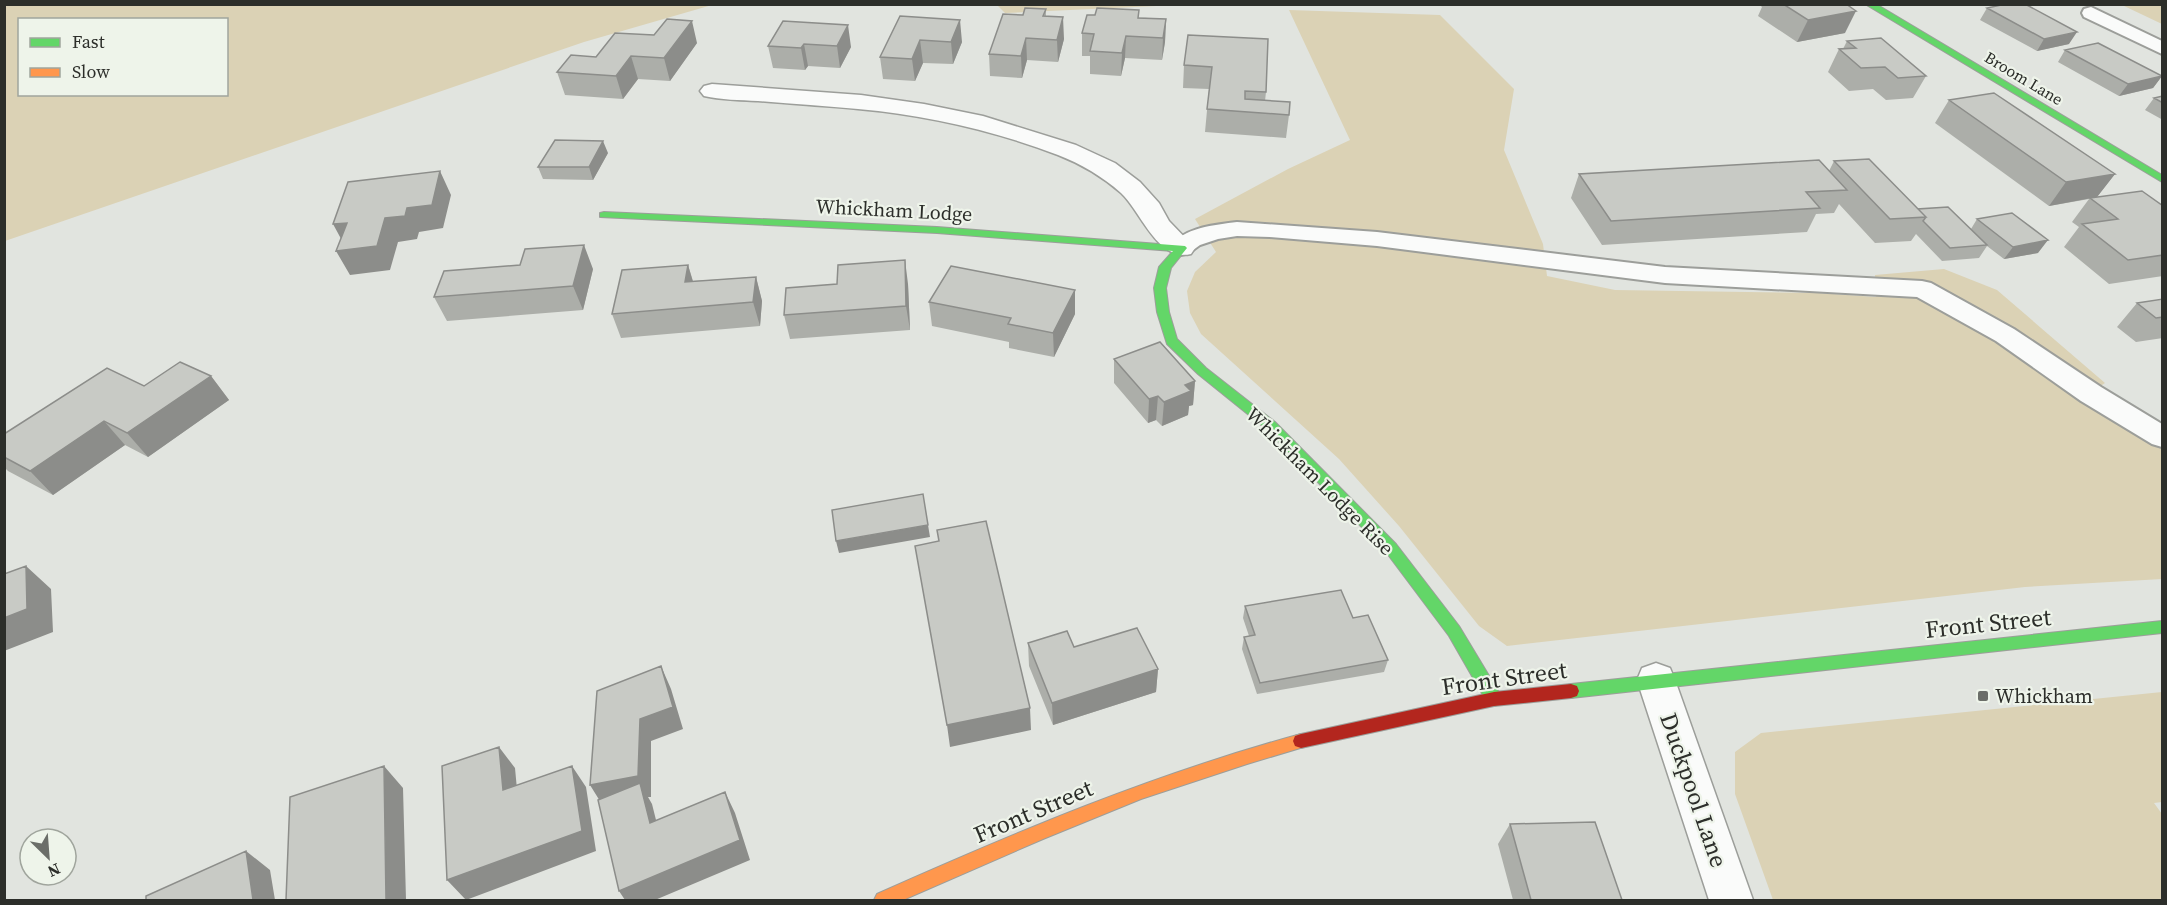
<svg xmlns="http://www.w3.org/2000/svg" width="2167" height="905" font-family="'Source Serif 4',serif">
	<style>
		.green { fill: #dbd2b5; fill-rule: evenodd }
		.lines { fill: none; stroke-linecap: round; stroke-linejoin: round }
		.lane-casing { stroke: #9c9e9a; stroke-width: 4 }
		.street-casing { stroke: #9c9e9a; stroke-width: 3 }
		.fast-casing { stroke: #9c9e9a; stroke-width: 2 }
		.slow-casing { stroke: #9c9e9a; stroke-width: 2 }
		.jam-casing { stroke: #9c9e9a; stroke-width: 2 }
		.lane { fill: #fafbfa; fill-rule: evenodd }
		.street { fill: #fafbfa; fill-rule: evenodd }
		.fast { fill: #63d668; fill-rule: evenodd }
		.slow { fill: #ff974d; fill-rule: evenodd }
		.jam { fill: #b3261e; fill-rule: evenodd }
		.wall { fill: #acaea9 }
		.shaded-wall { fill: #8c8d8a }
		.building { fill: #c8cac5; stroke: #8c8d8a; stroke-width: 1.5 }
		.poi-dot { fill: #6b6e69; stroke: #eef4ea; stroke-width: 2 }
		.labels { text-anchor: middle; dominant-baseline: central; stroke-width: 4.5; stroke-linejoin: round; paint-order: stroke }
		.far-street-label { font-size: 16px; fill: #2c2e2a; stroke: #eef4ea }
		.street-label { font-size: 20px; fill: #2c2e2a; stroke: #eef4ea }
		.poi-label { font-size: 20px; fill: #2c2e2a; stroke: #eef4ea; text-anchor: start }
		.near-street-label { font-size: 24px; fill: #2c2e2a; stroke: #eef4ea }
	</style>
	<rect width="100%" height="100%" fill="#e1e4df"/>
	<!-- green -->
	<path class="green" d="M4,5L5,4L712,5L584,42L5,241ZM20,20H226V94H20Z
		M997,5H1178L1005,13Z
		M2122,5H2162V24Z
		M1289,10L1440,15L1514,89L1504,150L1543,244L1547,276L1615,290L1819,293L1876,297L1875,275L1944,269L1997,290L2105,383L2081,399L2162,447V579L2025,587L1507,646L1479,626L1399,526L1339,459L1201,334L1190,313L1187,291L1195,272L1216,252L1195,219L1288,169L1350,140Z
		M2162,692V802L2154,803L2162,814V900H1773L1735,794V752L1761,733Z"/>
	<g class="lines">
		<defs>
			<path id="lane" d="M2091,7L2162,41V54L2084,17L2082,13L2084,9Z
				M1237,222L1377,232L1665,267L1922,281L1931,283L2014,329L2101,387L2162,424V447L2152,444L2081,401L1996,341L1917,297L1665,283L1377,246L1270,237L1237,236L1218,239L1200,245L1189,253L1181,255L1173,253L1169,248C1183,227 1215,225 1237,222Z"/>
			<path id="street" d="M712,84L861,95L924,104L983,116L1076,145L1115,163L1140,182L1159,203L1169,221L1195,248L1191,254C1157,262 1141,211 1121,193C1102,176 1081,164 1058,155C995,131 926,115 858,109C825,106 792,104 758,101C740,100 721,100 704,96L700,91L704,86Z
				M1656,663L1670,668L1675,680L1753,900H1709L1637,680L1642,668Z"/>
			<path id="fast" d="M1865,4H1876L2162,175V182Z
				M604,212L937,227L1185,246L1187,248L1171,268L1166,288L1169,312L1177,339L1206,368L1275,422L1396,544L1459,626L1500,694L1502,699L1500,704L1494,706L1488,704L1449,636L1386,552L1265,428L1198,374L1167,344L1157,312L1154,288L1159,267L1173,251L937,233L600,217V213Z
				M2162,621V633L1571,698L1565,696L1563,691L1565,686L1571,684Z"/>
			<path id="slow" d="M1301,734L1307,736L1309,741L1307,746L1247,764L1141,799L1043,839L903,900H874L877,894C1016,832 1154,774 1301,734Z"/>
			<path id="jam" d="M1571,684L1577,686L1579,691L1577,696L1571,698L1494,706L1301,748L1295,746L1293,741L1295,736L1301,734L1494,692Z"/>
		</defs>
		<!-- lane casing -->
		<use href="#lane" class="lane-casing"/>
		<!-- street casing -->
		<use href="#street" class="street-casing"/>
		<!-- fast casing -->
		<use href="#fast" class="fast-casing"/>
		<!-- slow casing -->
		<use href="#slow" class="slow-casing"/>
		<!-- jam casing -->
		<use href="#jam" class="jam-casing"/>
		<!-- lane -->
		<use href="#lane" class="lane"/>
		<!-- street -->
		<use href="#street" class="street"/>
		<!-- fast -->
		<use href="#fast" class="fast"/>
		<!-- slow -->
		<use href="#slow" class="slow"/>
		<!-- jam -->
		<use href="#jam" class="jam"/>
	</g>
	<!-- wall -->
	<path class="wall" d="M1759,4H1846L1845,33L1797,42L1758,16L1762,7Z
		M1987,8L2069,44L2037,51L1980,20Z
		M1046,9V16L1064,39L1058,62L1027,60L1022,78L990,76L989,54L1023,15Z
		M1095,15L1166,19L1165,42L1162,60L1125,58L1121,76L1090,74V56H1082V33Z
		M900,16L962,42L953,64L923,63L915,81L883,79L880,57Z
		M783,21L851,47L840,68L808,66L805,70L773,68L768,46Z
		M1188,35L1266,92L1265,101L1289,115L1286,138L1205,132L1209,89L1183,88L1184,65Z
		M1847,41L1926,76L1913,98L1886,100L1873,89L1849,91L1828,72L1839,49H1843Z
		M697,43L670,81L638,79L623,99L565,95L557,72L596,57Z
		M2065,50L2162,76L2153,88L2119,96L2058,62Z
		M2163,96V120L2145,110L2154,98Z
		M1949,100L2115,174L2097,197L2163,206V276L2109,284L2064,247L2079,227L2072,222L2089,199L2049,206L1935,123Z
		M608,153L593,180L543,179L538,167Z
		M1834,161L1918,209L1971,229L1977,219L2038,253L2004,259L1987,246L1979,258L1942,261L1916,234L1911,241L1875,243L1839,204L1834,213L1816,214L1807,232L1602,245L1571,198L1579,174L1829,171Z
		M688,265L693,281L756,277L762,301L760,326L621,338L612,314Z
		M593,269L583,310L447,321L434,297Z
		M908,284L910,330L790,339L784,315Z
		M1075,290V314L1054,357L1009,348V342L932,326L929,302Z
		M2163,299V338L2136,342L2117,327L2137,303Z
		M1114,359L1195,381L1193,405L1189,406L1188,415L1162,426L1156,420L1148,423L1114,383Z
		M211,376L229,400L148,457L125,445L53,495L8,471L4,467V434L144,386Z
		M1245,606L1353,618L1388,660L1384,672L1257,694L1242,649L1244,637L1249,636L1243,618Z
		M1028,643L1074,647L1158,669L1156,692L1053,725L1029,666Z
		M1510,824L1622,900H1513L1498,844Z"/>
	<!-- shaded-wall -->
	<path class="shaded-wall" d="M1856,11L1845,33L1797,42L1808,20Z
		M1063,17L1064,39L1058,62L1057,40Z
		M1166,19L1165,42L1162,60L1163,38Z
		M960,20L962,42L953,64L951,42Z
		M692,21L697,43L670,81L664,58Z
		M848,25L851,47L840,68L837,46Z
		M2077,32L2069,44L2037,51L2044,39Z
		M1126,36L1125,58L1121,76L1122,53Z
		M1026,38L1027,60L1022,78L1021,56Z
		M920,40L923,63L915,81L912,59Z
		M804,44L808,66L805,70L801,48Z
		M631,56L638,79L623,99L616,76Z
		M2162,76L2153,88L2119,96L2128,84Z
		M603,141L608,153L593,180L589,167Z
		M440,171L451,195L443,228L419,232L417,239L398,242L390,270L350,275L336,251L385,218L407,208Z
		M2115,174L2097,197L2049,206L2066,182Z
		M347,223L346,248L333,224Z
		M2048,240L2038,253L2004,259L2013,247Z
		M584,245L593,269L583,310L573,286Z
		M905,260L908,284L910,330L906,306Z
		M688,265L695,289L685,282Z
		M756,277L762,301L760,326L753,302Z
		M1075,290V314L1054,357L1053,333Z
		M211,376L229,400L148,457L127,433Z
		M1195,381L1193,405L1189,406L1188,415L1162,426L1164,402L1185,385Z
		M1158,396L1156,420L1148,423L1149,399Z
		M104,421L125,445L53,495L30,471Z
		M928,525L930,537L839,553L836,541Z
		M26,566L51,589L53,632L4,651V618Z
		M661,666L671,689L683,729L651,741V797H648L652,804L662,844L650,823L603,806L590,785L640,719Z
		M1158,669L1156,692L1053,725L1052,703Z
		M1030,708L1031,730L950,747L947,725Z
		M499,747L515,768L519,811L503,790Z
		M384,766L403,788L406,900H386Z
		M572,766L586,787L596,851L466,900L447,880Z
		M725,792L735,813L750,860L655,900H625L619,891Z
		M246,851L270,870L275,900H253Z"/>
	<!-- building -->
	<path class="building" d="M1783,4H1846L1856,11L1808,20Z
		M2006,4H2025L2077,32L2044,39L1987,8Z
		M1025,8L1046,9L1043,16L1063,17L1057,40L1026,38L1021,56L989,54L1003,14L1023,15Z
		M1097,8L1139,10L1138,18L1166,19L1163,38L1126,36L1122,53L1090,51L1094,34L1082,33L1087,15H1095Z
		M900,16L960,20L951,42L920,40L912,59L880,57Z
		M667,19L692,21L664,58L631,56L616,76L557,72L571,55L596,57L615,33L654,35Z
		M783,21L848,25L837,46L804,44L801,48L768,46Z
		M1188,35L1268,39L1266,92L1245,91V99L1290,102L1289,115L1207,109L1212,67L1184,65Z
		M1881,38L1926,76L1898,78L1885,67L1861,68L1839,49L1856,48L1847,41Z
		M2098,43L2162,76L2128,84L2065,50Z
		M1994,93L2115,174L2066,182L1949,100Z
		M2163,96V103L2154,98Z
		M555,140L603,141L589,167H538Z
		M1869,159L1926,217L1890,219L1834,161Z
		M1819,160L1847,190L1806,192L1820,208L1611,221L1579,174Z
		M440,171L432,205L407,208L405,216L385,218L377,246L336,251L347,223L333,224L348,182Z
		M2142,191L2163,206V255L2128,260L2082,224L2118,219L2090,198Z
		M1948,207L1987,245L1950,248L1923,221L1926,217L1918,209Z
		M2012,213L2048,240L2013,247L1977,219Z
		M584,245L573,286L434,297L444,271L520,265L525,249Z
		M905,260L906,306L784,315L786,288L837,284L838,265Z
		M688,265L685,282L756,277L753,302L612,314L622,270Z
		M951,266L1075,290L1053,333L1008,324L1011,318L929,302Z
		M2163,299V317L2156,318L2137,303Z
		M1160,342L1195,381L1185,385L1191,391L1164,402L1158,396L1149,399L1114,359Z
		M180,362L211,376L127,433L104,421L30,471L4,457V434L107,368L144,386Z
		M923,494L928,525L836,541L832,510Z
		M986,521L1030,708L947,725L915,546L939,541L937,530Z
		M26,566L27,609L4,618V574Z
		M1341,590L1353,618L1368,615L1388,660L1260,683L1244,637L1255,635L1245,606Z
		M1137,628L1158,669L1052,703L1028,643L1067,631L1074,647Z
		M661,666L673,707L640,719L638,776L590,785L597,691Z
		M499,747L503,790L572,766L582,831L447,880L442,766Z
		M384,766L386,900H286L290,797Z
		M640,783L650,823L725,792L740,840L619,891L598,800Z
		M1595,822L1622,900H1531L1510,824Z
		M246,851L253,900H146V896Z"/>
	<!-- markers -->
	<rect class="poi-dot" x="1977" y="690" width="12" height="12" rx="3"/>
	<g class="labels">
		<!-- far-street labels -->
		<g class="far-street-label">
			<text transform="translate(2024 78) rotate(31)">Broom Lane</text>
		</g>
		<!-- street labels -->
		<g class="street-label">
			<text transform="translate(894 210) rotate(3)">Whickham Lodge</text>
			<text transform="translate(1320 481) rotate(45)">Whickham Lodge Rise</text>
		</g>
		<!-- poi labels -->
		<g class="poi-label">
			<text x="1995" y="696">Whickham</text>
		</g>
		<!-- near-street labels -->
		<g class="near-street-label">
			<text transform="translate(1988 623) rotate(-6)">Front Street</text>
			<text transform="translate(1504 678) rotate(-8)">Front Street</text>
			<text transform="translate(1694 790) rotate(71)">Duckpool Lane</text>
			<text transform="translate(1033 811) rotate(-23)">Front Street</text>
		</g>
	</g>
	<!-- border -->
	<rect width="2167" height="905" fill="none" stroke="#2c2e2a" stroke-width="12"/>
	<!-- legend -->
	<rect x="18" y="18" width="210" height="78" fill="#eef4ea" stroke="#a0a59d" stroke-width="1.5"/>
	<rect x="30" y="38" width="30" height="9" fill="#63d668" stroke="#a0a59d" stroke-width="1.5"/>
	<text x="72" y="48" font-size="18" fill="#2c2e2a">Fast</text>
	<rect x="30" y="68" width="30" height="9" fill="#ff974d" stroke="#a0a59d" stroke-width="1.5"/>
	<text x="72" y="78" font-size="18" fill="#2c2e2a">Slow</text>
	<!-- north arrow -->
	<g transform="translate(48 857) rotate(155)"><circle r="28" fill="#eef4ea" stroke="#a0a59d" stroke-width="1.5"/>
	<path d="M0-4.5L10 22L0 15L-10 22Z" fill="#6b6e69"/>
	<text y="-9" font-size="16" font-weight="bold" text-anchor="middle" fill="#2c2e2a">N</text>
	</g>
</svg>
